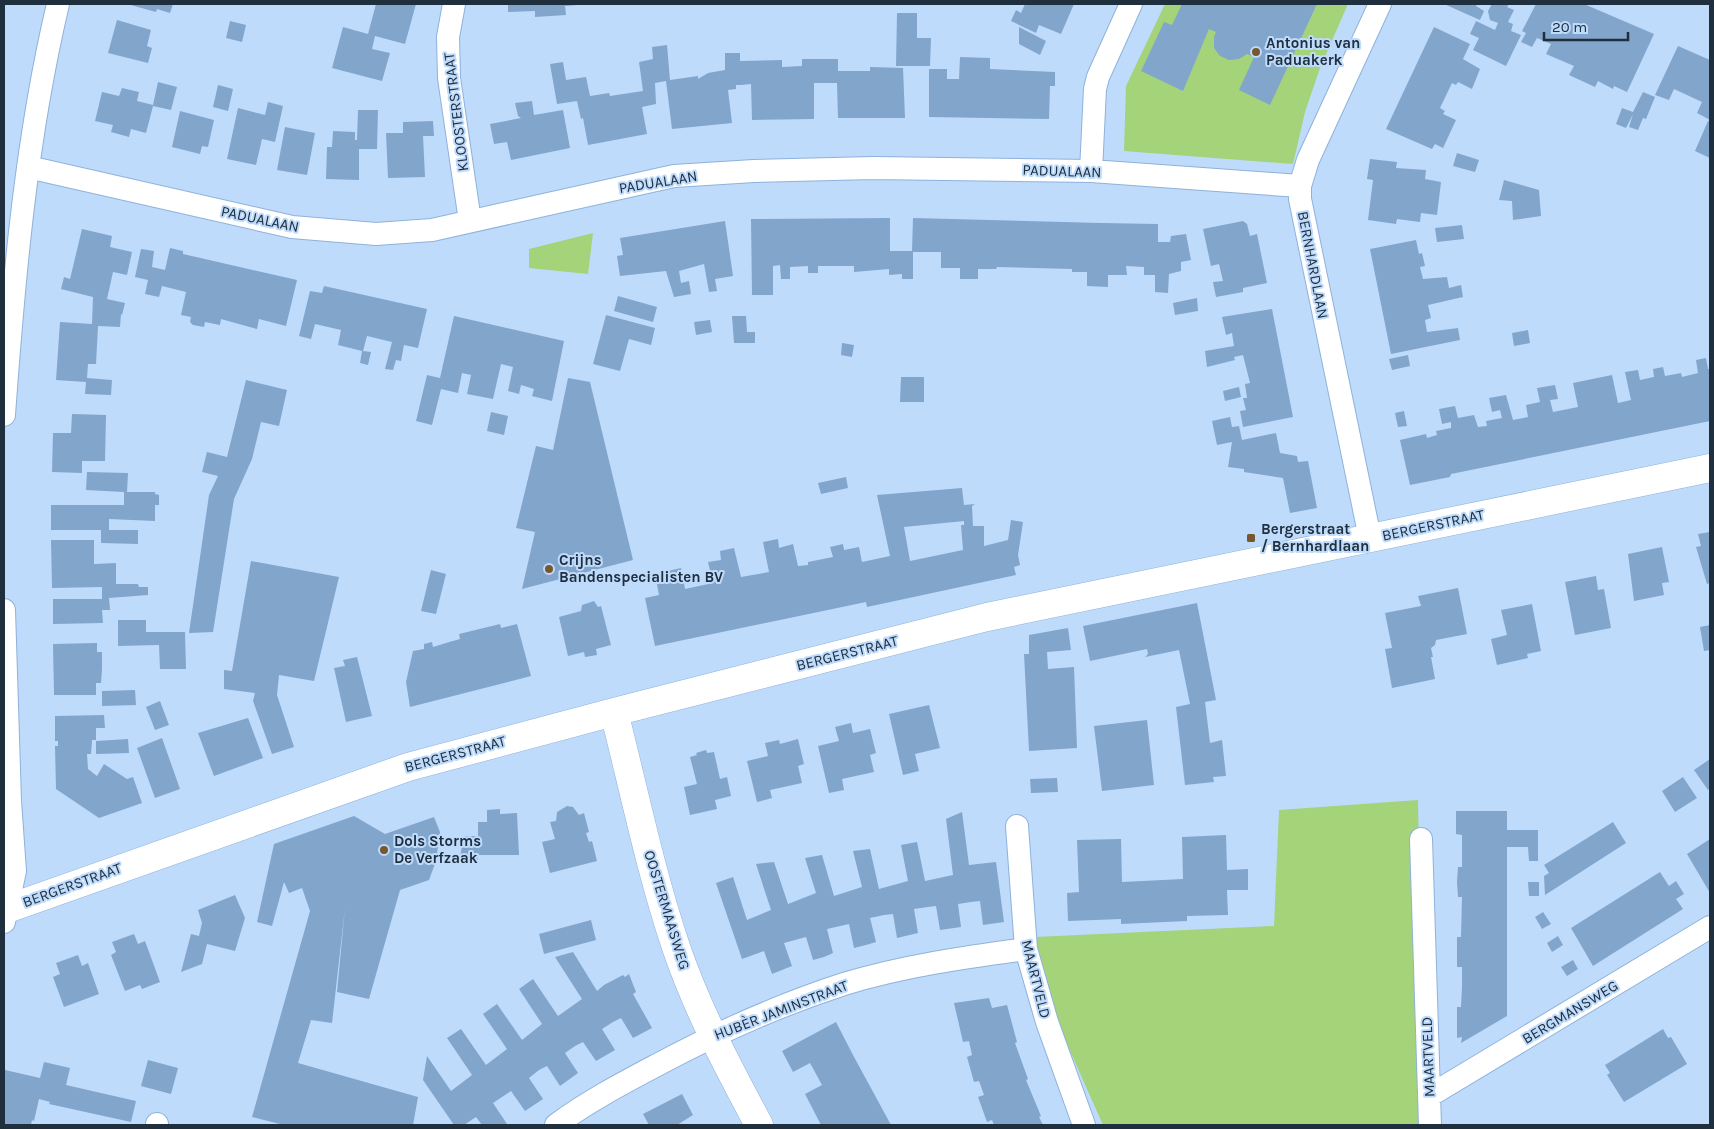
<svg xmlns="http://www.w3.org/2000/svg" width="1714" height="1129" font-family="Karla,sans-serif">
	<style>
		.green { fill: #a4d379 }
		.building { fill: #82a5cc; fill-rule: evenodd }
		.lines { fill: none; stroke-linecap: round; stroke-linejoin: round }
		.street-casing { stroke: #8fb2da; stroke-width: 24 }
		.secondary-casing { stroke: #8fb2da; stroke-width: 29 }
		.street { stroke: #fff; stroke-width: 22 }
		.secondary { stroke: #fff; stroke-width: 28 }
		.poi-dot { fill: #77572d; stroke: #bedbfc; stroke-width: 2 }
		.labels { text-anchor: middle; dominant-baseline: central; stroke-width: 4; stroke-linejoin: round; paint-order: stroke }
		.poi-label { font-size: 15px; font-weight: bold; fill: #202f3e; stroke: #bedbfc; text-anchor: start }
		.street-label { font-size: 15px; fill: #202f3e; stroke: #bedbfc }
	</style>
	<rect width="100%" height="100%" fill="#bedbfc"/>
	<!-- green -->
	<path class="green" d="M1165,4H1348L1320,68L1305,112L1293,164L1124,151L1126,86Z
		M593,233L588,274L529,268V249Z
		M1418,800L1424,1125H1103L1058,1024L1035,937L1274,926L1279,810Z"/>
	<!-- building -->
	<path class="building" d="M127,4H173L170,13L157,9L156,12Z
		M376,4H416L405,44L375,36L372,49L390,53L382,81L332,68L343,27L368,34Z
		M508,4H578V5L565,6L566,15L535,17V11L508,12Z
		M1025,4H1074L1061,34L1039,25L1036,33L1011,21L1016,10L1021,13Z
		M1182,4H1317L1270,105L1239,90L1254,57L1247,54L1239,59L1229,60L1220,56L1214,48V37L1216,32L1209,29L1183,91L1141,71L1164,22L1172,25Z
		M1444,4H1477L1476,6L1484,11L1480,20Z
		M1492,4H1509L1507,7L1514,10L1508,22L1513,24L1511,31L1521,35L1506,66L1473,50L1479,38L1470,34L1476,21L1495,30L1498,23L1490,20L1488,11Z
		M1536,4H1584L1654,34L1627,92L1614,86L1613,89L1598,81L1595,87L1569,75L1574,66L1546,54L1551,44L1537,38L1532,47L1521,42L1526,33L1522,31Z
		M897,13H917V38H931L930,66H896Z
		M117,20L151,30L147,46L152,48L148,63L108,53Z
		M230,21L246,25L242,42L226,38Z
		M1019,27L1046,41L1040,55L1019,44Z
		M1434,27L1470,44L1463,59L1480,69L1472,89L1458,82L1456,85L1452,83L1440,108L1445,111L1443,114L1456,120L1443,148L1435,144L1432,149L1386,129Z
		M667,45L670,80L698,76V79L708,73L725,70V53H740V61L782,60V67L802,66V59H838V71H870V67L903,68L905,118H838L837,83H814V119L752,120L751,84L741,85H736V89L728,90L732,123L672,129L666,81L655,83L656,104L642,107L647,134L588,145L583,118L581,119L577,101L557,104L550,64L563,62L566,80L586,77L590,96L609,93L610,96L643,91L639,62L653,59L652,47Z
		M1678,46L1710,60V120L1697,113L1702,102L1674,89L1669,100L1655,95Z
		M960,57L990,58V69L1055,72V86H1050L1049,119L929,117V69H947V79H959Z
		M158,82L177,87L171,110L153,106L146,133L131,129L129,137L111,132L113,125L95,121L102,92L119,96L122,88L139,92L137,101L153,105Z
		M218,85L233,89L228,111L213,107Z
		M1643,92L1655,97L1646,119L1643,118L1638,130L1629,127L1633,114L1626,128L1616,124L1622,108L1633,112Z
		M532,101L534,115L563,110L570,148L511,160L507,142L494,144L490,124L521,118L518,116L515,103Z
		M268,102L283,106L275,142L262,139L256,165L227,159L238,108L265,115Z
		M358,110H378L377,149H359V180L326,179L327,147H332L333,131L355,132V140H357Z
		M180,111L214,120L208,147L202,146L200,154L172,147Z
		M433,121L434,136H423L425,177L388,178L386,133H403V122Z
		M1708,121L1710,122V158L1695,151Z
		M285,127L315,133L307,175L277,170Z
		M1457,153L1479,160L1475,172L1453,166Z
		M1370,159L1397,162L1396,168L1426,170L1425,179L1441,182L1437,215L1421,213L1420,222L1397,219L1396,224L1368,220L1373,180L1367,179Z
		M1504,180L1539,190L1541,216L1513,220L1512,201L1499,200Z
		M890,218V251H912L913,218L1101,223L1158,224V242H1170L1171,236L1186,234L1191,260L1181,262V271L1169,274L1168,293L1155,292V275H1144V267L1126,266L1127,275H1108V287L1087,286V272H1072V269L997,267L996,269H978V279H960V268H941V252H913V279H902V274L889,275V269L854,272V266H818V273H808V266L790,267V279H781L780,265L773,266V295H752L751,219Z
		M725,221L733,276L715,279L717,291L709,292L704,264L679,271L681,283L689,281L691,294L674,297L666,271L620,276L617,256L623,255L620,238Z
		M1243,221L1247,224L1250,236L1257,234L1267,283L1243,288V292L1216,297L1213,282L1223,281L1219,264L1211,266L1203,229Z
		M1462,225L1464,239L1437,242L1435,228Z
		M82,229L112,236L110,247L132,252L127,275L113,272L107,299L125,303L122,315L121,314L120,327L98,326L96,364H88L87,378L112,380L111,395L85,394L86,382L56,380L60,322L92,324L93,297L61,289L64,277L70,279Z
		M1416,240L1419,254L1422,253L1425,266L1420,267L1423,279L1447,277L1449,288L1461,285L1463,297L1428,305L1431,318L1425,320L1427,332L1458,328L1460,340L1391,354L1370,249Z
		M170,248L183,251V254L297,280L286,326L259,319L257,329L221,319L220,325L205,322L204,327L193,325L190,322L191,317L181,315L186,292L162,286L159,297L145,294L148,280L135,277L141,249L154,251L152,267L165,270Z
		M324,286L427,309L418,348L404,345L401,361L396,360L393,370L385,369L392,342L367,336L363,351L371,352L368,365L360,363L362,351L338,345L341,330L315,324L311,339L299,336L310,291L322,293Z
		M618,296L657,307L653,322L614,311Z
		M1197,298L1198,311L1175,315L1173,303Z
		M1272,309L1293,417L1243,427L1240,411L1246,410L1243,398H1247L1245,384L1250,383L1243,355L1234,357L1235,360L1207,367L1205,351L1234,346L1232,333L1226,335L1222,317Z
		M606,315L655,328L651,345L629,339L620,371L593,364Z
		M454,316L564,341L552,401L532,396L534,389L521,385L519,394L508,391L513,367L501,364L493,399L467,394L471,375L462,373L458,393L441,389L432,425L416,421L427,375L440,378Z
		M732,316H746L747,332H755V343H734Z
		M710,320L712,332L696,335L694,322Z
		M1528,330L1530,343L1514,346L1512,333Z
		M842,343L854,345L852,357L841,355Z
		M1408,355L1410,366L1392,370L1389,359Z
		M1706,358L1708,369H1710V421L1451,474L1450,477L1410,485L1400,440L1426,434L1427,438L1437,435L1436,431L1451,428V422L1442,424L1439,409L1455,406L1458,418L1474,415L1478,427L1487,426L1486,421L1502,418L1500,410L1492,412L1489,398L1506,395L1513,420L1528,417L1526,405L1540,402L1537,388L1555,385L1558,399L1550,400L1553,412L1578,407L1573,383L1612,375L1618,403L1631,400L1625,372L1638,370L1640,380L1654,377L1653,369L1663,367L1665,376L1681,373L1682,377L1698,373L1696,360Z
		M901,377H924V402H900Z
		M568,378L590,382L633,560L522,589L535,532L516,528L536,446L553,450Z
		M246,380L287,390L279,426L261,422L252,459L234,499L213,632L189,633L209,495L218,476L202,472L207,452L227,457Z
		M1239,387L1241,397L1225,401L1223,391Z
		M1404,411L1407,426L1398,427L1395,413Z
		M491,412L508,416L504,435L487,431Z
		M72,414L106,415L105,461H82V473L52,472L53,433H71Z
		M1230,417L1232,427L1239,426L1242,440L1276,433L1280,453L1297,456L1298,462L1308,461L1317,508L1290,513L1283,478L1244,472V469L1228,467L1232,442L1217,445L1212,421Z
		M87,472L128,473L127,492H155V494L159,495V505H155V521L109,519V530H138V544L101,543V530H51V505H124V492L86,490Z
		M846,477L848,488L821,494L818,483Z
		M962,488L964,505L975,504L972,506L973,526H984V546L1008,540L1011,520L1023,522L1018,555L1020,565L1014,567L1016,575L867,607L866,602L655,646L645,598L659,595L655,574L681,568L685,589L713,583L708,562L721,560L720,551L734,548L741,577L769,572L763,542L778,539L779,548L793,544L798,566L808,565V562L833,557L830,547L843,544L844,550L859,547L862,562L890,556L877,495ZM964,521V525H961L963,550L910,561L904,527Z
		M1710,532V583L1707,584L1696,547L1701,546L1698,534Z
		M51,540H94V564L116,563V584H138L139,587H148V595L109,598L110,610H102L103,623L53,624V599H102V587L52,588Z
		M1662,547L1669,582L1662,583L1664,595L1634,601L1628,554Z
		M251,561L339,577L314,681L279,675L277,695L294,747L272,754L253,701L255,693L224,689V670L232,671Z
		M431,570L446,574L436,614L421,611Z
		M1596,576L1598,590L1604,589L1611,628L1575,635L1565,582Z
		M1458,588L1467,634L1436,640L1435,645L1431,648L1433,657H1431L1435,679L1392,688L1385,649L1392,648L1385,613L1421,606L1418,596Z
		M594,601L598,607L601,606L611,645L596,649L597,655L585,657L584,652L568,656L559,617L581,611L582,605Z
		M1197,603L1216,700L1205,702L1210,743L1222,740L1226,776L1213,777L1214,782L1185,785L1176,707L1190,704L1179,650L1145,657L1148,654L1147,649L1090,661L1083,626Z
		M1532,604L1541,651L1527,654L1528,658L1497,665L1491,639L1507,635L1501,610Z
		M118,620H146V632H185L186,669H160L159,645L118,646Z
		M500,624L501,628L517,624L531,676L410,707L406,682L413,651L424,649V644L432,642L433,647L446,643L460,639L459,634Z
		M1710,625V650L1704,651L1700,627Z
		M1068,628L1071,650L1047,652L1048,669L1074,667L1077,748L1029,751L1024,654H1029V635Z
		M97,643V652H102V669L101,683H96V695H54L53,644Z
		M357,657L372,716L346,722L334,668L345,666L343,660Z
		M135,690L136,705L102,706V691Z
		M160,701L169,725L155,730L146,707Z
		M929,705L940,748L915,754L919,771L903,775L889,714Z
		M104,715L105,728H96V740H92L91,754H87L88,769L97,776L104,764L127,779L133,777L142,803L99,818L56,789L55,746H58V741H55V716Z
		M248,718L263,758L214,776L198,733Z
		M1147,720L1154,785L1102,791L1094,726Z
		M851,723L853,733L870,729L876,753L870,755L874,772L842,779L844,790L829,793L818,746L839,741L835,727Z
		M162,738L180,789L155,798L137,748Z
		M128,739L129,753L96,754V741Z
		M798,739L804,764L798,766L802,783L770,790L772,798L757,802L747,761L768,756L765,743L779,740L780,744Z
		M706,750L707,753L714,752L720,779L727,777L731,796L715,800L717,809L690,815L684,787L697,784L690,757L697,755L696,753Z
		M1710,759V788L1708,790L1694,770Z
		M1683,777L1697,798L1675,812L1662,791Z
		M1057,778L1058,792L1031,793L1030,779Z
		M567,806L573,807L579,815L584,813L589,832L586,833L589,842L592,841L597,861L550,873L542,842L555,839L550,822L556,821L557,812Z
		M500,809V814L517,813L519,855H477L478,861L459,862L464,836H478V822H487V810Z
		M1456,811H1507V830H1538V861H1529L1528,847H1507V1016L1461,1043L1462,1037L1457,1038V1007H1461L1462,987V967H1457V937H1461L1462,897H1458L1457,882L1458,867H1462V835L1456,834Z
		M962,812L969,865L996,862L1004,922L983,925L980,901L971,902L958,904L961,927L940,930L936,906L928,907L914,909L918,933L897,938L893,914L884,915L870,918L876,942L866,945L854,948L849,924L827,929L833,953L824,957L813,960L806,937L784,943L792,966L772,974L764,951L742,959L716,883L733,877L747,920L771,910L756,864L774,862L788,904L816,893L805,858L822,855L834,896L862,887L853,851L870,849L879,889L908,881L901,845L917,842L925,881L953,875L946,819Z
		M354,816L385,834L434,817L440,832L436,861L429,880L400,890L369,999L337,992L345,908L332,1023L311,1020L298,1063L418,1097L413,1125H284L252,1117L310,911L302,888L289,893L284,882L272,926L257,922L274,844Z
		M1613,822L1626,843L1545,895L1544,876L1549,873L1544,865Z
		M1226,835L1227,870L1248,869V890H1227L1228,915L1187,916V921L1121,924V919L1068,921L1067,893L1079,892L1077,840L1121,839L1122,882L1183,879L1182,837Z
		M1710,839V893L1687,854Z
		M1660,872L1669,886L1676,881L1684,894L1676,899L1683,909L1593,966L1571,928Z
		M1528,882H1539V896H1529Z
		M235,895L245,918L235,951L207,944L202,964L181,972L191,934L199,936L202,923L198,910Z
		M1543,912L1551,924L1542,929L1535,917Z
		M591,920L596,940L544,954L539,934Z
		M134,934L138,944L145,941L160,982L142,989L140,985L125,991L111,955L116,952L112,942Z
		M1558,936L1563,945L1552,952L1547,943Z
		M573,952L597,991L604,985L623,975L625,977L629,974L636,992L633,994L652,1028L633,1038L621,1018L613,1022L602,1029L615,1050L596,1061L583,1042L575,1046L565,1053L578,1073L560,1086L547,1066L539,1070L529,1078L543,1099L525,1111L511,1091L493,1103L507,1124L505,1125H482L476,1117L464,1125H454L423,1080L427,1056L451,1091L472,1075L447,1038L461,1029L486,1065L507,1049L483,1014L497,1004L522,1040L542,1024L519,989L533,979L558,1016L582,999L555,957Z
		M78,955L82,966L88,963L99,994L64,1007L53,977L60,974L56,963Z
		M1573,960L1578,969L1567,976L1561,967Z
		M989,998L992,1008L1007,1005L1017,1042L1015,1043L1028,1079L1026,1080L1041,1116L1039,1117L1043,1125H994L992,1120L987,1122L978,1097L984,1095L979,1081L974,1082L967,1057L972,1055L969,1041L963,1042L954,1003Z
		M836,1022L853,1055L891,1125H821L805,1094L822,1085L810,1063L793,1072L782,1051Z
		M1663,1029L1668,1038L1671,1037L1687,1064L1624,1102L1607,1075L1610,1073L1605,1065Z
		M148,1060L178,1068L171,1094L141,1086Z
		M44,1062L70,1068L66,1085L136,1101L131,1122L49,1104L50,1102L39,1099L34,1121L32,1120L31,1125H4L5,1070L40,1078Z
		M682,1094L693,1115L677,1125H649L643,1114Z"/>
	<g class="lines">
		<defs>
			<path id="street" d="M454,4L448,37L449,78L470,221
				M28,167L292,227L376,234L432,230L674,176L754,171L873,168L1091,171L1300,186
				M1091,171L1095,89L1098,77L1131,4
				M4,415C14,277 26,139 58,4
				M1370,538L1300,199V186L1308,160L1380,4
				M4,610L10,801L15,871L4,922
				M1017,826L1026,949L1047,1022L1084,1125
				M1421,839L1430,1125
				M1429,1096L1710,927
				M157,1125V1124
				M556,1125C587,1102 623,1083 657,1065C717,1033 779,1005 844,984C903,966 966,957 1026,949"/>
			<path id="secondary" d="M614,712C634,790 650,870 676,947C697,1009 728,1067 759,1125
				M4,910L408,767L614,712L987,617L1710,468"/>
		</defs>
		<!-- street casing -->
		<use href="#street" class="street-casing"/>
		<!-- secondary casing -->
		<use href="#secondary" class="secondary-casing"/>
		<!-- street -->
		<use href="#street" class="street"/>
		<!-- secondary -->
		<use href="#secondary" class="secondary"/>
	</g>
	<!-- markers -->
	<g class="poi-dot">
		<circle cx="1256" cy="52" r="5"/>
		<rect x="1246" y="533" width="10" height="10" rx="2.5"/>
		<circle cx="549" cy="569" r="5"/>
		<circle cx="384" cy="850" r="5"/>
	</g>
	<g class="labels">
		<!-- poi labels -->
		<g class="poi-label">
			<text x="1266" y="43">Antonius van<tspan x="1266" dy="17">Paduakerk</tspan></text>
			<text x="1261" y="529">Bergerstraat<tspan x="1261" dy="17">/ Bernhardlaan</tspan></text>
			<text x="559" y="560">Crijns<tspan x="559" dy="17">Bandenspecialisten BV</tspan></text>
			<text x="394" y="841">Dols Storms<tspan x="394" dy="17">De Verfzaak</tspan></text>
		</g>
		<!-- street labels -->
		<g class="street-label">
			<text transform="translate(456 112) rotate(-97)">KLOOSTERSTRAAT</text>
			<text transform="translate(1062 171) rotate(2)">PADUALAAN</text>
			<text transform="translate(658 182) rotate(-9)">PADUALAAN</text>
			<text transform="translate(260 219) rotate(12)">PADUALAAN</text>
			<text transform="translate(1313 265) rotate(79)">BERNHARDLAAN</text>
			<text transform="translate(1433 525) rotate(-12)">BERGERSTRAAT</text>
			<text transform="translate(847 653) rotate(-14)">BERGERSTRAAT</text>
			<text transform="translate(455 754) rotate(-15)">BERGERSTRAAT</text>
			<text transform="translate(72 885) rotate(-20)">BERGERSTRAAT</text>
			<text transform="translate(667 910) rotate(73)">OOSTERMAASWEG</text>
			<text transform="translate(1036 979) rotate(76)">MAARTVELD</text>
			<text transform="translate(781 1010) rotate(-21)">HUBÈR JAMINSTRAAT</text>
			<text transform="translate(1570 1012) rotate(-31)">BERGMANSWEG</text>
			<text transform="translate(1428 1057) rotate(-92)">MAARTVELD</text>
		</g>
	</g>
	<!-- border -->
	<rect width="1714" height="1129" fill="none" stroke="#202f3e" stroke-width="10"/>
	<!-- scale -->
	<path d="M1544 32v8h84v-8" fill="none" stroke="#202f3e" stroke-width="2.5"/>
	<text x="1552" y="32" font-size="15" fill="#202f3e" stroke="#bedbfc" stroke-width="4" paint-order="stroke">20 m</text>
</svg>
